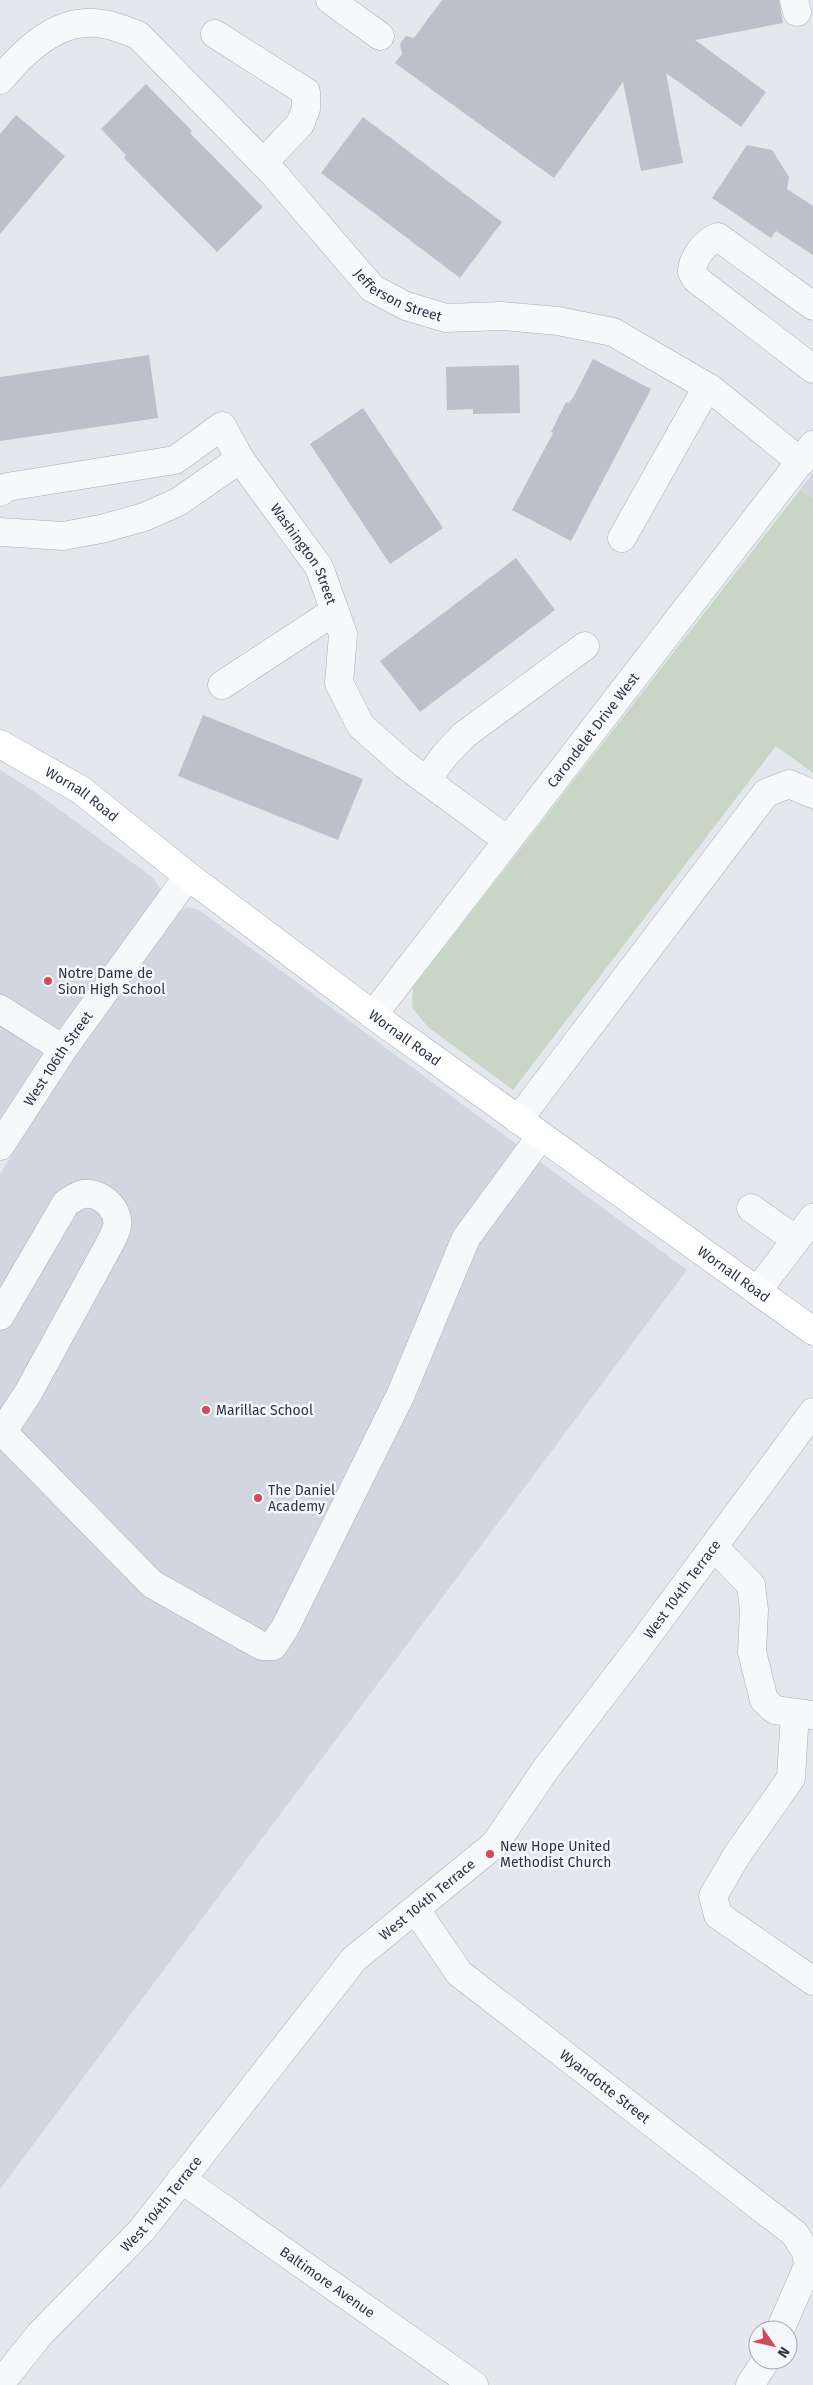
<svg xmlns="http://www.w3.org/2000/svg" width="813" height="2385" font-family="'Fira Sans',sans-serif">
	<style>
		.built { fill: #d2d6de }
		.green { fill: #c9d6c5 }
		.building { fill: #bbc0ca }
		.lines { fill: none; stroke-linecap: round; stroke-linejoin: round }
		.minor-casing { stroke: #a9aeb7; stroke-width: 29 }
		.major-casing { stroke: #a3abb8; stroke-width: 29 }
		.minor { stroke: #f7f8fa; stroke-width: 28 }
		.major { stroke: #fff; stroke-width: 28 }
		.poi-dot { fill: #d1495b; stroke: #f4f6f9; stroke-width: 2 }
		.labels { text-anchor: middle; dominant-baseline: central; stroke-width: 5; stroke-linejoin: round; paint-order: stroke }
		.street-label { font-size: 14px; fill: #2b3445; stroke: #f4f6f9 }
		.poi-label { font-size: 14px; fill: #2b3445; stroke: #f4f6f9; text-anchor: start }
	</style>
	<rect width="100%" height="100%" fill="#e4e7ec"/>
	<!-- built -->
	<path class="built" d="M813,473V499L800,490Z
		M0,770L35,792L152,877L160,888L157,898L36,1064L0,1122Z
		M187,907L199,910L687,1270L0,2189V1174L73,1056L176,914Z"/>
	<!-- green -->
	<path class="green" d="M800,490L813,499V773L776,746L513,1090L428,1027L412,1008L413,987Z"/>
	<!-- building -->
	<path class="building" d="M442,0H779L783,23L695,40L766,92L741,127L666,73L683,163L641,171L623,82L554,178L395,63L402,54L400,44L406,36L414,38Z
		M146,84L192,131L190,133L263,207L217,252L124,158L126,155L101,129Z
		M16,115L65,156L0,234V134Z
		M363,117L502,222L460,278L321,173Z
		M747,145L772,150L789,177L787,189L813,206V255L776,231L771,238L712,198Z
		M149,355L158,418L0,441V377Z
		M593,359L651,389L571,541L512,510L553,433L551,432L566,402L569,403L574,396Z
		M519,365L520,413L473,414V409L447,410L446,367Z
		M363,408L443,528L390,564L310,444Z
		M516,558L555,610L420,712L380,661Z
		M203,715L363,779L338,840L178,776Z"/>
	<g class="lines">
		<defs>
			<g id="minor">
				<path d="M330,0L380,36"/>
				<path d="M794,0L797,12"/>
				<path d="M215,34L306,92V109L300,124L263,163"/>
				<path id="s1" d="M0,80C21,55 50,25 85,23C104,21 121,29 138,35L274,174L372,288L406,306L446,318L502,316L558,321L613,332L711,389L801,462"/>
				<path d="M813,306L718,237C705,241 692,259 692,272L696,279L813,369"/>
				<path d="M0,492L7,487L175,460L222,426L240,459"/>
				<path id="s2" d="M0,532L63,536L101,529L144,517L178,502L240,459L319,567L343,634L339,683L361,726L404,764L507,840"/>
				<path d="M622,538L707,387"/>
				<path d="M222,685L335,611"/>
				<path d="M426,781L445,755L464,735L585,646"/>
				<path d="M0,1009L63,1049"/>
				<path id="s3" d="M373,1015L813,445"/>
				<path d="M518,1120L766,793L789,784L813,794"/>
				<path id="s4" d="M0,1146L63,1049L188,876"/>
				<path d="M751,1208L796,1240"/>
				<path d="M757,1291L813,1218"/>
				<path d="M0,1316L66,1203C71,1200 79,1194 84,1194C101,1192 120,1209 117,1227C116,1233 111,1240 109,1245L28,1393L3,1431"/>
				<path d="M0,1429L152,1584L262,1646H273L286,1626L401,1394L466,1238L541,1136"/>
				<path d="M714,1547L751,1585L754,1610L752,1652L764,1700L775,1710L813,1715"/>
				<path d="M795,1713L791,1778L737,1855L713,1896L718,1915L813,1981"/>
				<path id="s5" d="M416,1910L459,1973L795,2234L806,2252L808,2266L780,2330"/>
				<path id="s6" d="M181,2179L474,2385"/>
				<path id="s7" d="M0,2384L40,2334L142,2230L354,1959L495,1844L545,1770L637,1650L813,1412"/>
				<path d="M750,2385L766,2360"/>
			</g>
			<g id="major">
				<path id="s8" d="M0,744L81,790L188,876L373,1015L813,1331"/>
			</g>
		</defs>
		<!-- minor casing -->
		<use href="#minor" class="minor-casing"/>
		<!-- major casing -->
		<use href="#major" class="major-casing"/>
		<!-- minor -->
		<use href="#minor" class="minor"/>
		<!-- major -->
		<use href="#major" class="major"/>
	</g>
	<!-- markers -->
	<g class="poi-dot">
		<circle cx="48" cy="981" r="5"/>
		<circle cx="206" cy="1410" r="5"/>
		<circle cx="258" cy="1498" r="5"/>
		<circle cx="490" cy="1854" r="5"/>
	</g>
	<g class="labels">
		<!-- street labels -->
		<g class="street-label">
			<text stroke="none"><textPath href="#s1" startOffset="531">Jefferson Street</textPath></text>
			<text stroke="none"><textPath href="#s2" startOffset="374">Washington Street</textPath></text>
			<text stroke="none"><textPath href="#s3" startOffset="360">Carondelet Drive West</textPath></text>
			<text stroke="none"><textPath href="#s8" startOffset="96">Wornall Road</textPath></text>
			<text stroke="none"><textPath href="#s8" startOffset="501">Wornall Road</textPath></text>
			<text stroke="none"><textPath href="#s4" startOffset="105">West 106th Street</textPath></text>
			<text stroke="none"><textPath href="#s8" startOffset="906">Wornall Road</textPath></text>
			<text stroke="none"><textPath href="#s7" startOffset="1052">West 104th Terrace</textPath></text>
			<text stroke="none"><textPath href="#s7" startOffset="648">West 104th Terrace</textPath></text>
			<text stroke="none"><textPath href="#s5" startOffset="261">Wyandotte Street</textPath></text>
			<text stroke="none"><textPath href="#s7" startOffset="242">West 104th Terrace</textPath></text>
			<text stroke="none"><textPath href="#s6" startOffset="179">Baltimore Avenue</textPath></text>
		</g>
		<!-- poi labels -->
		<g class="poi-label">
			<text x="58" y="973">Notre Dame de<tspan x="58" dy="16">Sion High School</tspan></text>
			<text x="216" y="1410">Marillac School</text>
			<text x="268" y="1490">The Daniel<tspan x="268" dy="16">Academy</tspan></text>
			<text x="500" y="1846">New Hope United<tspan x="500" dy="16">Methodist Church</tspan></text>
		</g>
	</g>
	<!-- north arrow -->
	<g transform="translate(773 2345) rotate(124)"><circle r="24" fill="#f4f6f9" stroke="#a4a8b1"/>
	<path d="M0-4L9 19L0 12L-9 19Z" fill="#d1495b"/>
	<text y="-8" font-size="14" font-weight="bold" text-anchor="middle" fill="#2b3445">N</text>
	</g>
</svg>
